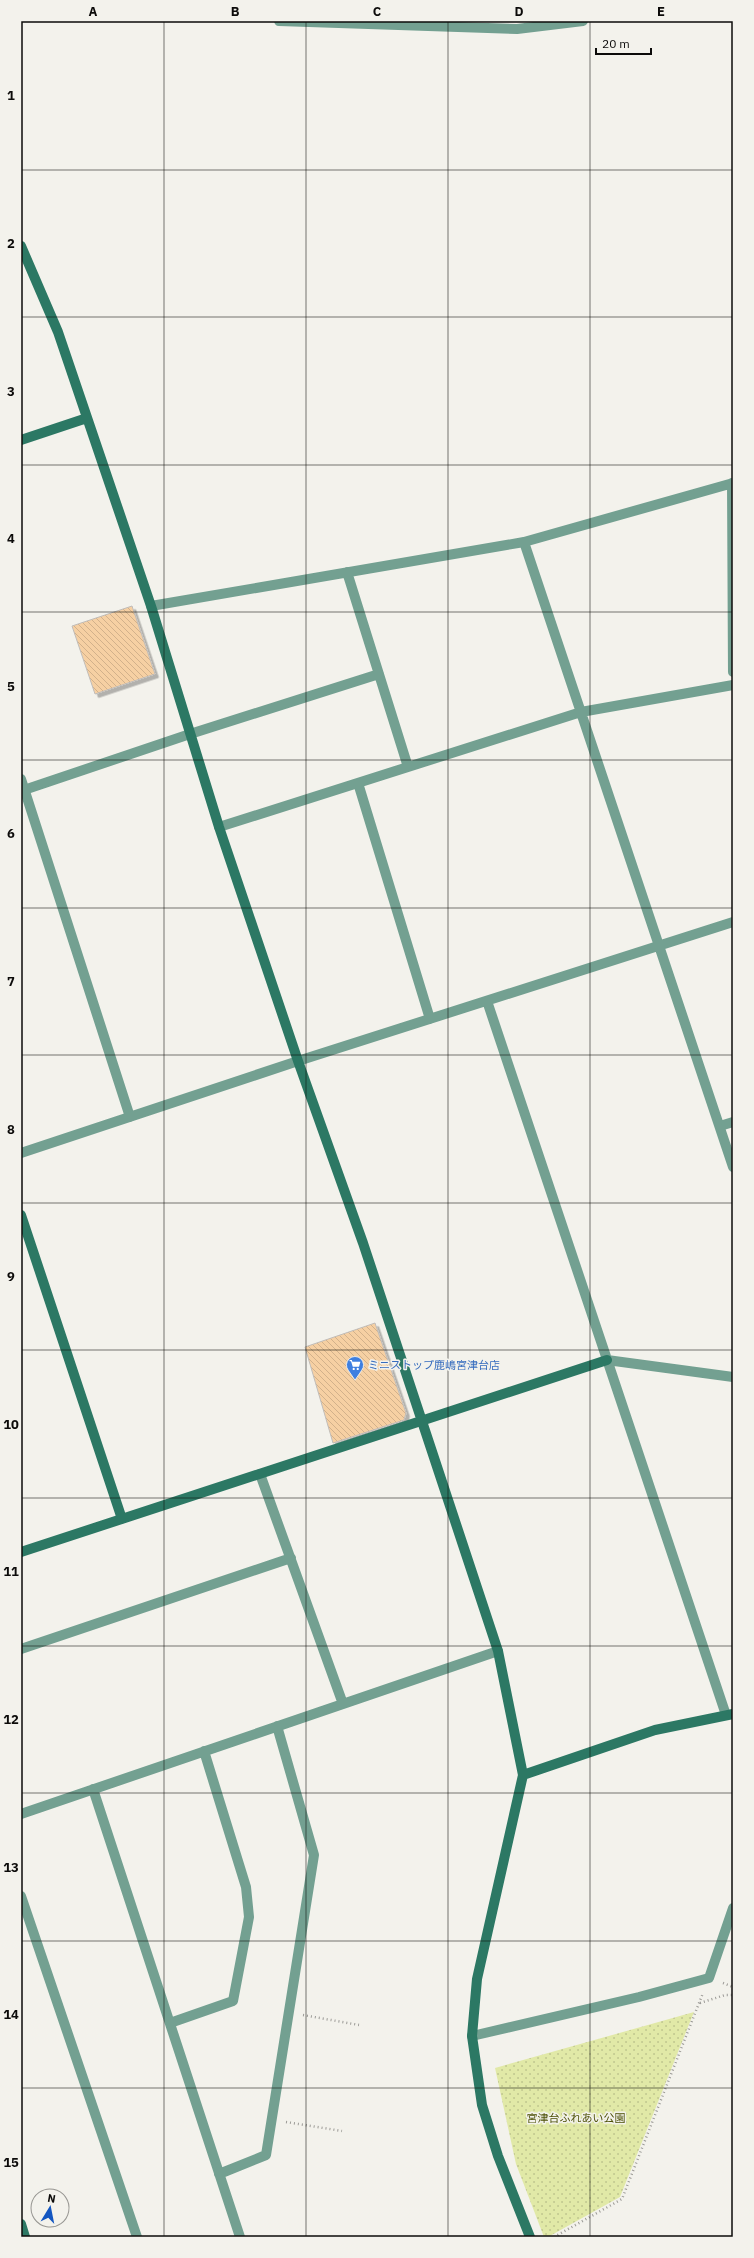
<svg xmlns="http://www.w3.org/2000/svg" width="754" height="2258" font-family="'IBM Plex Sans','Noto Sans JP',sans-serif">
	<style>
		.grass { fill: url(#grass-dots) }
		.building { fill: url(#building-back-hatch); stroke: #c0bcb8; filter: url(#shadow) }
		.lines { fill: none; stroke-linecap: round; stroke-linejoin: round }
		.path { stroke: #9b9a96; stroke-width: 2.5; stroke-dasharray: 1 3; stroke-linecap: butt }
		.street { stroke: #73a091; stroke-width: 10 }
		.secondary { stroke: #2c7864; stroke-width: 10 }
		.grid { fill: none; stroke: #0c0b0a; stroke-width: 1; stroke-opacity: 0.55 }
		.labels { text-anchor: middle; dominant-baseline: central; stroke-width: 3; stroke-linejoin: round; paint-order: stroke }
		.shop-label { font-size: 11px; fill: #366cbe; stroke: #f3f2ec; text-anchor: start }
		.park-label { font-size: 11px; fill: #4d5106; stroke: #f3f2ec }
		.neatline { fill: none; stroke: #0c0b0a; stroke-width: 1.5 }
		.grid-label { font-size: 13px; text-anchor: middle; font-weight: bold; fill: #0c0b0a }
	</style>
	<defs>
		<pattern id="grass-dots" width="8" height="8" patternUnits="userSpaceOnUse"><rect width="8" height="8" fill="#e1e9a7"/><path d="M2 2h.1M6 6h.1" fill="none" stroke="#c0c68e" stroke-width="1.8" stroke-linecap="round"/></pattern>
		<pattern id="building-back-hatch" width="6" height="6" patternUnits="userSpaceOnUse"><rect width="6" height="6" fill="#f6d0a3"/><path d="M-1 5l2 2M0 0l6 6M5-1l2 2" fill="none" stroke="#d2b18b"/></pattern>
		<filter id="shadow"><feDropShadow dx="3.5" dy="3.5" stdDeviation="0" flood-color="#0004"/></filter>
	</defs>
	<rect width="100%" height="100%" fill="#f3f2ec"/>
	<!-- grass -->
	<path class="grass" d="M694,2012L620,2197L548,2237H544L516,2164L495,2068Z"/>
	<!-- building -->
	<path class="building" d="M132,606L155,674L95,694L72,626Z
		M375,1323L406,1413L404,1420L333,1443L305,1347Z"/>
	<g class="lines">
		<!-- path -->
		<path class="path" d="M723,1983L733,1987
			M700,2003L725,1995H733
			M303,2015L359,2025
			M286,2122L342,2131
			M554,2237L622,2199L703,1993"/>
		<!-- street -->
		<path class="street" d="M279,21L517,29L583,21
			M732,483L733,672
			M524,542L733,1167
			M347,572L408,767
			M151,606L524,542L733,483
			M21,779L130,1117
			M358,783L430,1019
			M21,791L190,734L379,674
			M219,827L581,712L733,685
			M487,1001L726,1715
			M720,1126L733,1122
			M21,1153L298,1061L733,922
			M607,1360L733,1377
			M260,1474L343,1704
			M21,1649L291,1558
			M93,1789L240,2237
			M21,1814L498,1651
			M21,1896L137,2237
			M170,2023L233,2001L249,1917L246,1887L204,1751
			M472,2036L639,1997L709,1978L733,1908
			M219,2174L266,2155L314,1855L277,1726"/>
		<!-- secondary -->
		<path class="secondary" d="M21,246L58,332L151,606L219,827L298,1061L363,1243L498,1651L523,1775L477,1979L472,2036L482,2105L498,2156L530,2237
			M21,440L87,418
			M21,1215L122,1519
			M21,1552L607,1360
			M523,1775L655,1730L733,1714
			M21,2224L25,2237"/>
	</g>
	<!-- grid -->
	<path class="grid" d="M164,21V2237M306,21V2237M448,21V2237M590,21V2237M21,170H733M21,317H733M21,465H733M21,612H733M21,760H733M21,908H733M21,1055H733M21,1203H733M21,1350H733M21,1498H733M21,1646H733M21,1793H733M21,1941H733M21,2088H733"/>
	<!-- icons -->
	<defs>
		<symbol id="supermarket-pin" viewBox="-11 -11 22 30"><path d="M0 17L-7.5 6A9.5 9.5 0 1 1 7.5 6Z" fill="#3f7fe0" stroke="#f3f2ec"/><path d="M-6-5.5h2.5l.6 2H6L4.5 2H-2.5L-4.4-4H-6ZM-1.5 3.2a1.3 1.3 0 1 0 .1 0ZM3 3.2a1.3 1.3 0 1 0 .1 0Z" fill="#fff"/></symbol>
	</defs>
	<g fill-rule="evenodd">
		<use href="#supermarket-pin" x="345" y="1355" width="20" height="27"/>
	</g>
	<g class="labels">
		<!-- shop labels -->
		<g class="shop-label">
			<text x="368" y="1365">ミニストップ鹿嶋宮津台店</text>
		</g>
		<!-- park labels -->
		<g class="park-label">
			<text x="576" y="2118">宮津台ふれあい公園</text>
		</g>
	</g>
	<!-- border -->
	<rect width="754" height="2258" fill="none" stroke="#f3f2ec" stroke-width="44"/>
	<!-- north arrow -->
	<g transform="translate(50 2208) rotate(10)"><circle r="19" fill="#f3f2ec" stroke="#979692"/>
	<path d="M0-3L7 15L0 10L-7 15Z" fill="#1356c1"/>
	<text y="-6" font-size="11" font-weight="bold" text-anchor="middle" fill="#0c0b0a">N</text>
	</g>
	<!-- scale -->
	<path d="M596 48v6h55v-6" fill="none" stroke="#0c0b0a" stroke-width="2"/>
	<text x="602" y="48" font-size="12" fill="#0c0b0a" stroke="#f3f2ec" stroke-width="3" paint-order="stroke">20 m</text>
	<rect x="22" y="22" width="710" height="2214" class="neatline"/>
	<g class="grid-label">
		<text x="93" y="16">A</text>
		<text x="235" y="16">B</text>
		<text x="377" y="16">C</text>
		<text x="519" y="16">D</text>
		<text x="661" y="16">E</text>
		<text x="11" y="100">1</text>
		<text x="11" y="248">2</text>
		<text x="11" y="396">3</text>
		<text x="11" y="543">4</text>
		<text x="11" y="691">5</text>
		<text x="11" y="838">6</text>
		<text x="11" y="986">7</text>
		<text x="11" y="1134">8</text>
		<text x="11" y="1281">9</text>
		<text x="11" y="1429">10</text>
		<text x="11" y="1576">11</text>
		<text x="11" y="1724">12</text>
		<text x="11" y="1872">13</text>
		<text x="11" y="2019">14</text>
		<text x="11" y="2167">15</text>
	</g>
</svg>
